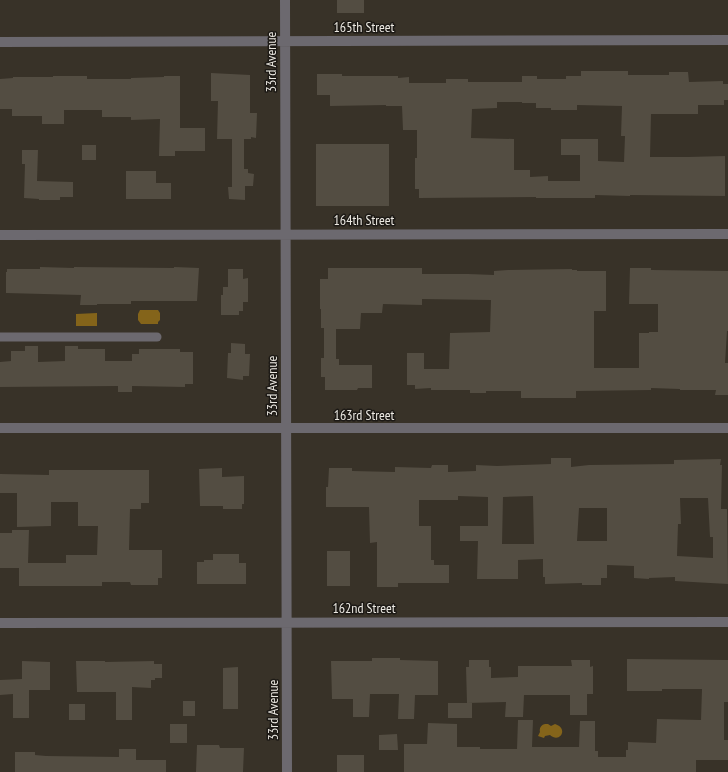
<svg xmlns="http://www.w3.org/2000/svg" width="728" height="772" font-family="'PT Sans Narrow',sans-serif">
	<style>
		.water { fill: #84641a }
		.building { fill: #534d42; fill-rule: evenodd }
		.lines { fill: none; stroke-linecap: round; stroke-linejoin: round }
		.service { stroke: #6c696f; stroke-width: 9 }
		.minor { stroke: #6c696f; stroke-width: 10 }
		.labels { text-anchor: middle; dominant-baseline: central; stroke-width: 3; stroke-linejoin: round; paint-order: stroke }
		.street-label { font-size: 14px; fill: #ece9e2; stroke: #1d1a16 }
	</style>
	<rect width="100%" height="100%" fill="#383228"/>
	<!-- water -->
	<path class="water" d="M140,310H158L160,313V320L158,322V324H141L138,320V314Z
		M97,313V326H76V314Z
		M545,724H548L551,726L555,724C569,728 560,744 550,735L545,736L544,738L538,736L540,732C539,728 541,725 545,724Z"/>
	<!-- building -->
	<path class="building" d="M337,0H364V13H337Z
		M581,71H628V75H669V72H688L689,82L723,81V84H728V100H724V105H698V114H651L650,157H688L725,156V196L630,195V196L595,195V198H536V197L419,198V189H415V158H417V130H403L402,106H386V105L330,106V95H317V74H342V76H398V78L409,77V83H446V79H468V82H522V76H537V79H566V76H581ZM497,102H522V103H536V108H551V110H577V105L622,106L621,136H625L624,162L598,161V139H561V155H580V181H548V176L530,177V170H514V139L471,138L472,109L497,108Z
		M211,73L250,75V113H257L256,138L251,137V139H244V169H248V173L254,174L253,186H245V200L229,199L228,187H232V139H217L218,101H211Z
		M53,76H87V79H131V78L164,77V76H180V128H205V151H175V156H159L160,119L131,120V117H102V110H64V124H42V116H12V109H0V79L13,78V77H53Z
		M316,144H389V206H316Z
		M82,145H96V160H82Z
		M22,150H38L37,181L73,182V197H60V200H39V199L24,198L25,164H22Z
		M126,171H156V183H171V199H126Z
		M40,267L74,268V267L174,268V267L199,268L197,301H131V304H97V305H80L81,295L6,293V272H7V269H40Z
		M328,268H422V274H468L494,275V271L508,270L572,269V270H577V271H606V311H594V368H639V333H649V332H658V304H629L630,268H651V270L728,271V331H727L725,363H728V395H715L716,390H680V389L651,388V390L576,391V398H521V391H486V393H470V390H431V388L415,389V385H407V353H424V369H449L450,333L490,332L491,300L422,299V305L383,304L382,313H361L360,329H336V359H339V365H372V388H358L357,390H325V377H321V358H324V328H321V309H320V279H328Z
		M228,269H243V279L248,278V302H243V311H239V315H221V295H223V287H228Z
		M231,343L245,344V354H250L249,376H243V380L227,378L228,353H231Z
		M25,346H38V362L65,361V346H78V349H105V361H132V354H139V349H180V352H193V384H185V387L132,386V392H118V386L0,387V362L11,361V351H25Z
		M551,458H571V467L589,465L674,464V460L721,459L720,465H722L721,509H727L728,584L675,581V577L649,578V579L634,578V566L607,565V578H601V585H582V583L545,584V577H543V559L518,560V579H477L478,541H460V526H488V497L458,496V500H419V526H431V560H434V565H449V583H398V587H377V542L370,543L369,507H326V487H328L329,468H352V471L395,472V467L431,468L432,465H448V472L476,471V465L497,466L551,464ZM533,496L534,544H502L503,497ZM680,498H708L710,537H713V558L677,556L678,524H681ZM579,508H607V541H577Z
		M222,468V477L244,476V504H242V509H223V506H200L199,469Z
		M49,470H149V503H141V509H130L129,550H162V578H158V585H131L130,582H102V586H19V568H0V533H12V530H29L28,563H66V555H97L98,526H78V502H51V526L17,527V493H0V474L49,475Z
		M327,551H350V586H327Z
		M213,554H239V563H246V584H197V562H204V560H213Z
		M372,658H400V660L438,661V695H415L414,719H398L399,694H370L369,717H353V699H332L331,661H372Z
		M627,659L728,660V702H724V740H728V760H696V772H404V744H427L428,723L457,724V747H480V749H517L518,720H533L532,747H579L580,721H595V751H598V757H626V750H628V742L656,743L657,719L701,720L702,689H662V691H627Z
		M469,660H489V667H491V678L518,677V666H572L571,660H590V667L593,666V694H587V715H570V695H524L523,717H505L506,702L467,703L466,667H469Z
		M22,661L50,662V690H29V718H13V694L0,695V680L22,679Z
		M76,661H105V662L154,661V664H162V678H155V680H151V688L132,687V720H116V692H77Z
		M238,667V709H223V668Z
		M183,701H195V716H183Z
		M448,703H472V718H448Z
		M69,704H85V720H69Z
		M170,724H187V743H170Z
		M397,734L398,750H379V735Z
		M197,745H219L220,748H244L243,772H196Z
		M119,749H136V760H166V772H15V752H35V755L46,756L119,757Z
		M337,755H364V772H337Z"/>
	<g class="lines">
		<!-- service -->
		<path class="service" d="M0,337H157"/>
		<!-- minor -->
		<path class="minor" d="M285,0L287,772
			M0,42L728,40
			M0,235L728,234
			M0,428H728
			M0,623L728,622"/>
	</g>
	<g class="labels">
		<!-- street labels -->
		<g class="street-label">
			<text x="364" y="27">165th Street</text>
			<text transform="translate(271 62) rotate(-90)">33rd Avenue</text>
			<text x="364" y="220">164th Street</text>
			<text transform="translate(272 386) rotate(-90)">33rd Avenue</text>
			<text x="364" y="415">163rd Street</text>
			<text x="364" y="608">162nd Street</text>
			<text transform="translate(273 710) rotate(-90)">33rd Avenue</text>
		</g>
	</g>
</svg>
